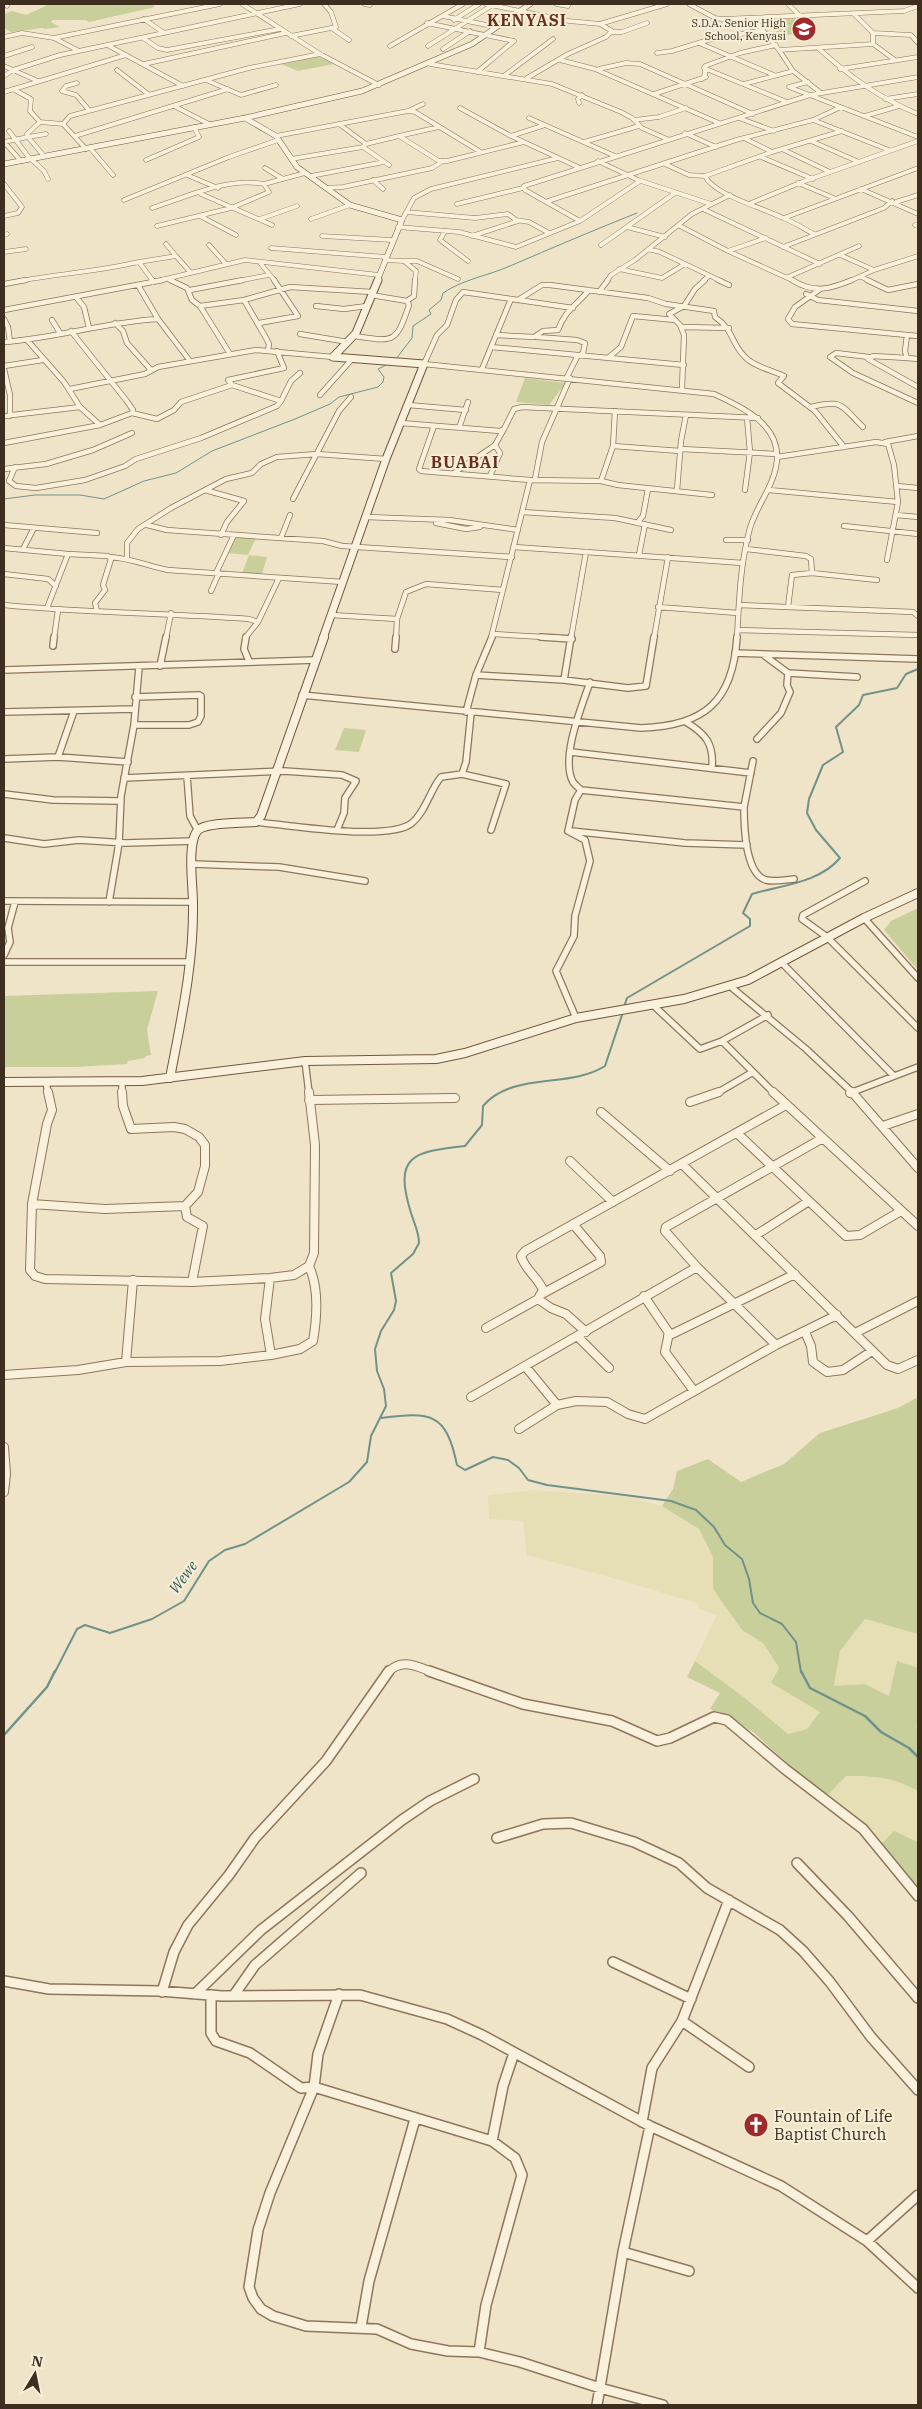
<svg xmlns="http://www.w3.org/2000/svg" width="922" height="2409" font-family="'IBM Plex Serif',serif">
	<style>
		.farmland { fill: #e6deb5 }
		.green { fill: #c9cf9b }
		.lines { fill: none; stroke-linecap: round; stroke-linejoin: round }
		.stream-far2 { stroke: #6f938a; stroke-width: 1 }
		.stream-far1 { stroke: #6f938a; stroke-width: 2 }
		.stream { stroke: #6f938a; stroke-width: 2.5 }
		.street-far4-casing { stroke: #8d765c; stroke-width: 5 }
		.street-far3-casing { stroke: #8d765c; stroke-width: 6 }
		.street-far2-casing { stroke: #8d765c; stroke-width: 8 }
		.street-far1-casing { stroke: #8d765c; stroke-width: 10 }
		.street-casing { stroke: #8d765c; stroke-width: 12 }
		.secondary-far2-casing { stroke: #6f573f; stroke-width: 6 }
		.secondary-far1-casing { stroke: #6f573f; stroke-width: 9 }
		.secondary-casing { stroke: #6f573f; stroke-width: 10 }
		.street-far4 { stroke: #faf1dc; stroke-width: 4 }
		.street-far3 { stroke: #faf1dc; stroke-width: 4.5 }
		.street-far2 { stroke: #faf1dc; stroke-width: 5.5 }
		.street-far1 { stroke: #faf1dc; stroke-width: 8 }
		.street { stroke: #faf1dc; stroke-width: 9 }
		.secondary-far2 { stroke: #faf1dc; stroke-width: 5 }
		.secondary-far1 { stroke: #faf1dc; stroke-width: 7 }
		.secondary { stroke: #faf1dc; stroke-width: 8 }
		.labels { text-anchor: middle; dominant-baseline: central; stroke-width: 4; stroke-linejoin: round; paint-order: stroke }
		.far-poi-label { font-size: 11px; fill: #3d2e20; stroke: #f7eed8; text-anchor: end }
		.water-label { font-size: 15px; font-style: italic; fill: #2f5d5a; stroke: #f7eed8 }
		.far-district-label { font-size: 16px; font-weight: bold; letter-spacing: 1px; fill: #6b2e1e; stroke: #f7eed8 }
		.near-poi-label { font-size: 16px; fill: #3d2e20; stroke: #f7eed8; text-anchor: start }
	</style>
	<rect width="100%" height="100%" fill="#f0e4c8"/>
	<!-- farmland -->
	<path class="farmland" d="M533,1490L621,1496L662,1506L699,1529L713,1557V1589L742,1630L763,1643L779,1669L771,1683L821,1712L807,1729L788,1734L745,1698L695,1661L716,1616L699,1608V1604L627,1582L527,1555L523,1521L489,1519L488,1495Z
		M865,1619L918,1634V1668L897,1662L889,1696L864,1684L834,1686L840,1651Z
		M846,1776H872L900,1781L918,1791V1842L911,1837L881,1844L827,1796Z"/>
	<!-- green -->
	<path class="green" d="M50,4H152L155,7L89,22L86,20H52L51,22L60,27L45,29L42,28L11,32L4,28V14L12,11L26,15Z
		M795,19L804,34L779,35L768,20Z
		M317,56L334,64L298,71L281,64Z
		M525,378L566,383L549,405L516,402Z
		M235,536L256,538L248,555L227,553Z
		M249,555L267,557L262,574L242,573Z
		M344,728L366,730L359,752L335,750Z
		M918,908V970L884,930L891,921Z
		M158,991L147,1030L151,1055L146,1056L145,1058L128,1061L127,1064L76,1067H4V996Z
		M918,1397V1634L865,1619L840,1651L834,1686L865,1684L889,1696L897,1661L918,1668V1725L916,1726L918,1729V1791C894,1777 874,1776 846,1776L827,1796L851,1813L881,1844L894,1831L918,1842V1892L884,1851L753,1732L710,1709L720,1693L687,1677L695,1661L745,1698L788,1734L807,1729L820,1712L771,1683L779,1668L763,1643L742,1630L713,1589V1557L699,1529L662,1506L673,1489L677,1471L708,1459L741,1482L784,1464L820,1433L898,1408Z"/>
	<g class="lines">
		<!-- stream-far2 -->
		<path class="stream-far2" d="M396,359L412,338L413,326L431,314L429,310L441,300L443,293C464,279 487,276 510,266C552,248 594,230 637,213
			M4,499L35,495H80L104,499L144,481L176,473L212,451L295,419L330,404L339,397L378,387L383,382L384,377L378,369L388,364"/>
		<!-- stream-far1 -->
		<path class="stream-far1" d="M624,1007L627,998L750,926V919L743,913L752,894C782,885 819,883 840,858L816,830L807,813L809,799L823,765L843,752L836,727L859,705L863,695L897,688L906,674L918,669
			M381,1418C431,1412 446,1412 457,1465L465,1470L493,1457L508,1460L519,1468L528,1480L547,1485L671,1501L696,1510L714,1527L725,1545L742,1559L749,1579L753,1603L760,1613L782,1624L796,1642L801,1672
			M55,1672L77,1629L85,1625L110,1633L152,1619L184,1601L209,1561L225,1550L245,1544L349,1482L367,1462L371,1436L386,1406L384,1389L377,1371L375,1349L381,1331L394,1310L396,1301L391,1273L413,1254L419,1243C419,1232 414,1223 411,1213C393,1155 413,1152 465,1146L482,1125L483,1106C513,1071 569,1089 605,1066L623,1012"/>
		<!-- stream -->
		<path class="stream" d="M801,1671L810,1688L865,1716L881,1732L909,1748L918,1757
			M4,1735L47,1687L55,1671"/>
		<defs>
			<path id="street-far4" d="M7,4V6
				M242,4L320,54L379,85
				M364,4L370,5
				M486,4L569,21L600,24L612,31L606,37L568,54L527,78
				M556,4L568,6
				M689,4L715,18L722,19L904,11L918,6
				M788,4L800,16
				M854,14L873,33V44
				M443,16L496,27
				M753,18L779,50L873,44L895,60
				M144,19L164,33
				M454,20L479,4
				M427,23L514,41
				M600,24L667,4
				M333,29L349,40
				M612,32H622L647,23
				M873,33L911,35L918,43
				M291,36L336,27L331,12L324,4
				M4,37L22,33L54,38L220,4
				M54,38L79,51
				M143,38L158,48L167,50L280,29
				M699,43L774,75
				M109,46L183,86
				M390,46L463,4
				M428,46L494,4
				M818,48C849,76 879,98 918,114
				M443,49L470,31
				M779,50L793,71L821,93
				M657,53L672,51L708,40L763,30
				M4,56L32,47
				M560,60L595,69L719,123
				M144,64L286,33
				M430,64L552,84L621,112L632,118L642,128L667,139
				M4,66L38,81
				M704,68L787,102
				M599,69L626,63L640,64L753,114
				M840,69L918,57
				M117,70L148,94
				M477,72L514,41
				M505,75L553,39
				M4,76L13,70L60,55L300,4
				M702,79L705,74V66L740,53L776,45
				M206,80L241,95L276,85
				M808,82L789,87L918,137
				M77,83L66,86L62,91L76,95L89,110
				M744,84L793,71
				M13,89L31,99L30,111L40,122L63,124
				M4,92L126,55
				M654,94L706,77
				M885,99L918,94
				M579,103L578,99L582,95
				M174,106L209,124
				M460,108L511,136
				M408,111L423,104
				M865,116L899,106
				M529,118L615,156
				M739,118L774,131
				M634,120L659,117L686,108
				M813,120L889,150
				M40,122L27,134L28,137L46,134
				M339,124L366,144L399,136
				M439,127L399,136L439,161H447L524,142L578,167
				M9,131L30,159
				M685,133L716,147
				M75,136L228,89
				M276,136L408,111L415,112L479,151
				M744,138L772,152
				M811,141L859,162
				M4,142L28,137L44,156
				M4,142L21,161
				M524,142L511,136L545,125
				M584,142L639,126
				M363,147L389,165
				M90,148L113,175
				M86,149L63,124L70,116L249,68L320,54
				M784,150L830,172
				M761,157L813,179
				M31,159L44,171L48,179
				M291,159L363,147L366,144
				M146,160L199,137L194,127
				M598,161L638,180L711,204
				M665,164L689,175L705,176
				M265,168L283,179
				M187,175L218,188
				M311,176L384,162
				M373,180L383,189
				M798,183L834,198
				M4,184L22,207L18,213L4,216
				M264,184L305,173
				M326,188L343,187L432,168L443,161
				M861,189L918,214
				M201,194L272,225
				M124,200L229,157L278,140
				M548,201L736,140L813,120L841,107
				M896,202L918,195
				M751,203L802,182L918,141
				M457,204L523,188
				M152,208C187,197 227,177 264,184L269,192L231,208L157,226
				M703,209L820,264
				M406,212L475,218L508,214L516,220L529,222L549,233
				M200,216L236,235
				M784,218L918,168
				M260,219L297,206
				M311,219L350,205
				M402,220L414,198L431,189L558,158
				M580,221L525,190L524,186L810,95L918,77
				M915,225L918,224
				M680,226L728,251L794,281
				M398,227L459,232L516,247L580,221L640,181
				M627,227L665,237
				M445,231L440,240L468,261
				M814,234C804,229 794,222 783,218C763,208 714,195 705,176L772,152L842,131
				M4,235L7,234
				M322,236L392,240
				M472,236L518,221
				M166,244L176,256
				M209,245L226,264
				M601,245L675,193
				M783,247L884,208L892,201
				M271,248L386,257
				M648,249L660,252L721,281
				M728,251L766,238
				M4,252L26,249
				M840,255L874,270
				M385,260L404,261L416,271L415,281
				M404,261H417L458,279
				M260,263L275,281
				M619,269L662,278L685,264
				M788,277L859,246
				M861,277L870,281
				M168,279L173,281
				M19,281C59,274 99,271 139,262
				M153,281L139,262L176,256L191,273
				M157,281L245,260L379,275
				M237,281L269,275
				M607,281L611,275L635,260L692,214L730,195
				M703,281L709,276
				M850,281L874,270L918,256"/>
			<path id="street-far3" d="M152,280L154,282
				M170,280L187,288L192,300L200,306L230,354
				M274,280L298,316
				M718,280L729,285
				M792,280C814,294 830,289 852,280
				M867,280L888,290L918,284
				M4,284L26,280
				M138,285L158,319L190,361
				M190,290L243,280
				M819,290L795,307L788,319L792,324L907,335
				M599,292L608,280
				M806,294L818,300L918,311
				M371,295L407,301L414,296L415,280
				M76,297L84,307L89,328
				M244,300L266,338L269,344L268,350
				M518,300L542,285H550L648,298L666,304L714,311L715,317C734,330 730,342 745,357C753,366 773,371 784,376L778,383L815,411L844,447
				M200,306L244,300L290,287L372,292
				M316,306L344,309L367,306
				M573,308L463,292L456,300L447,325L437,335L424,364L714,394C750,411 792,431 772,480C766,496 755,511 750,528C740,564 739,602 737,638
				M4,310L163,280
				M4,319L8,327L10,342
				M52,320L60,333
				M115,323L123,331L127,343L151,370
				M259,323L298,316
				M683,327L729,328
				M71,331L126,400L133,410L132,413
				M300,334L348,342
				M496,335L534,337L543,331L558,330C565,310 576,306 589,290
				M355,336C394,342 396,344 409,305L407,301
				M918,336L907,335L905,351L907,358L918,359
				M537,337L577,340L585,343L583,353L577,357L567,377
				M28,341L64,382L80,407L100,425
				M4,342C56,338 106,322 158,319
				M491,347L684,365
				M869,357L836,353L830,357L853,373L918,403
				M608,358L621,347L633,316L675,320
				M907,358L873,356L868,359L918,387
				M4,366L43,360
				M4,369L10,395V416
				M482,369L511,299
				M70,389L145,374L158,367L256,350L333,357
				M682,389L684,335L680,325L669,314L684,306L695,289L705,280
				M320,395L353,358
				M281,401L291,381L300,373
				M408,405L466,410
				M811,407C844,399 840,405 863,427
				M4,416L80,407
				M401,423L500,431L504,429L514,409L522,407L758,418
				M434,426L419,469L421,471L530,480
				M459,428L468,402
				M885,442L918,436
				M4,443L100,425L132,413L157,419L174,410L181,402L232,385
				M613,446L680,451
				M681,449L777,454
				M15,467L9,481L16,486L36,488L85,480L125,466L136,459L201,438L277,406L281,401L232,385L228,380L284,368L277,351
				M4,469L46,464L93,450L132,433
				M454,473L495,445L504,429
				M490,476L500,453L495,445
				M535,479L542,442L570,378
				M601,481L618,485L712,495
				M897,486L918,488
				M205,490L244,501L227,522L221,535
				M677,490L681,441L686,415
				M745,490L750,452L747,418
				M769,490L898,502L894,465L888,444L876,442L777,457
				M293,499L339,411L351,397
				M522,512L615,518L671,530
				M896,515L918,517
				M366,517L449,520L518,530
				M436,523L466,529L480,527
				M637,523L643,516L648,489
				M4,525L97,533
				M147,525L167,530L323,541L342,546L512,557
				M844,526L918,534
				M281,538L290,515
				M726,540H748
				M514,547L743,563
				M4,548L68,554L47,608
				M23,549L34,528
				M746,549L806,556L811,559L812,573L877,580
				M68,554L108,556L111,559L103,585L105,590L95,603L97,611
				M639,555L645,524
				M110,557C130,558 148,566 168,570L343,582
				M127,558V543L138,529L171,508L226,479L252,473L261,464L277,457L317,454L386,459
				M887,560L898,502
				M216,573L234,535
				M4,574L48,579L56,586
				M211,591L219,573
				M4,605C86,613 167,613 249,619L258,622L245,638
				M739,605L913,612L918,616
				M658,607L738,613
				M788,607L792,575L812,573
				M331,615L397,619L396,638
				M397,619L406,592L426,584L503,590
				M258,622L279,578
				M738,630L918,635
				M493,634L561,638
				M54,638L58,610
				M166,638L171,613
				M491,638L530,480L601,481L613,446L615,411
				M571,638L586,552
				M654,638L668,557"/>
			<path id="street-far2" d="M246,637L244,649L249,661
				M541,637L572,639
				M53,646L54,637
				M395,649L396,637
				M735,653L918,659
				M765,656L788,673L857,677
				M160,666L166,637
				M4,670L315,660
				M476,675L564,680L628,688L646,686L654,637
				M564,680L571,637
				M590,682C582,706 560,758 573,782C575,785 578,787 581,790L744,807C744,825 745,874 766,880C774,882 786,880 794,879
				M302,695L641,728C705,726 733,701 737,637
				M4,712L134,709
				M466,712L476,675L492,637
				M471,713L466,762L462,774L506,784L491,830
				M686,722C706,734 714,744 712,768
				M134,725H189L198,722L201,716V696L199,695L135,697
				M757,739L781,713L790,692L787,685L788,673
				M571,752L751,773
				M58,757L74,711
				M4,759L58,757L128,762
				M187,776L190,816L197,829
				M124,778L284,771L342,775L356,781L345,798L344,813L337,830
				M4,794L53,800L121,801
				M744,807L753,761
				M256,822C288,825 388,842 412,823C426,811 430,790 441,777L462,774
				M568,831L585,840L590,861L575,916L574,936L556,971L576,1018
				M568,831L575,800L581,790
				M571,831L685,843L747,845
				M4,838L44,844L79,840L126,843L194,841
				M192,864L279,867L365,881
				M865,881L803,915L802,919L827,937L918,1028
				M4,901L193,902
				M109,902L119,843L121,796L134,725L139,667
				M864,918L918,978
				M4,955L10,942L8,928L15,902
				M4,962H189
				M782,963L894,1076
				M731,987L806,1049L853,1093
				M653,1005L700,1049L722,1041L768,1015
				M722,1041L774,1093
				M305,1061L309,1093
				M46,1082L48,1093
				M122,1082V1093
				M717,1093L753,1072
				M850,1093L918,1067"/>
			<path id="street-far1" d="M48,1092L52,1110L47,1124L32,1204L30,1270L35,1276L45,1279L192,1282L270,1278L294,1275L309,1266L314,1253L315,1145L309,1092
				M122,1092L123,1106L131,1129L174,1127L185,1129L199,1137L205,1145V1166L198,1192L185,1206L187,1217L203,1226L192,1282
				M773,1092L918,1226
				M852,1092L918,1168
				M850,1093L853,1092
				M309,1100L455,1098
				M690,1102L719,1092
				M601,1112L670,1171
				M883,1126L918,1114
				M738,1134L846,1236L860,1235L901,1211
				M570,1161L613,1202
				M682,1164L887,1365L898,1369L918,1360
				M32,1204L105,1209L185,1206
				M756,1235L809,1201
				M540,1295L601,1262L600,1256L573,1224
				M644,1296L669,1333L665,1352L694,1391
				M538,1299L551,1308L566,1314L586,1332
				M486,1328L538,1299L543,1290C538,1277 525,1270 521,1256L525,1251L786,1105
				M805,1332L811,1346L813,1362L827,1372L843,1370L872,1351
				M855,1333L918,1301
				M668,1336L795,1274
				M578,1337L609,1368
				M776,1345L697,1267L665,1231L666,1227L823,1138
				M271,1355L300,1349L313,1341C317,1318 319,1288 309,1266
				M126,1362L133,1280
				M525,1366L557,1405
				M4,1375L78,1370L126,1362L220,1361L271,1355L265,1319L270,1278
				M471,1397L697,1267
				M519,1429L557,1405L576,1401L607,1402L628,1414L645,1419L776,1345L837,1315
				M4,1447L6,1474L4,1492
				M388,1672C402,1658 416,1666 432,1672"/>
			<path id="street" d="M429,1671L523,1704L612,1721L657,1741L670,1738L714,1717L727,1720L785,1769L863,1829L918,1896
				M497,1838L543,1824L571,1823L634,1842L679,1863L707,1888L780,1930L803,1951L830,1982L871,2037L918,2090
				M797,1863L848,1916L918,1998
				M613,1962L691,1999
				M4,1981L49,1989L160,1991L222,1996L360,1995L447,2019L482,2035L650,2126L781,2186L867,2241L918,2288
				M162,1992L174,1952L188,1925L229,1875L255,1838L326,1761L389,1671
				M195,1994L261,1930L402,1820L430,1801L474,1779
				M339,1994L318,2054L314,2087L270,2193L258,2230L249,2287L253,2298L261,2309L273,2316L306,2326L377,2329L411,2344L448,2351L479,2352L520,2362L600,2388L663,2405
				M211,1995V2033L216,2041L250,2053L301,2088L314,2087L492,2141L515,2158L522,2175L486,2305L479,2352
				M234,1995L255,1965L361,1873
				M682,2021L749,2067
				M642,2122L652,2068L682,2021L729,1900
				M492,2141L503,2086L514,2053
				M867,2241L918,2195
				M623,2252L689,2271
				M361,2327L369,2281L415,2119
				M597,2405L623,2252L650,2126"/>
			<path id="secondary-far2" d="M245,118L276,136L297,167L350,205L402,220L377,281
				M4,164L245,118L362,91L472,44L530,4"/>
			<path id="secondary-far1" d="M333,357L356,333L378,280
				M323,638L386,459L424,364L333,357"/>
			<path id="secondary" d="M170,1078C181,1020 194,963 193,903C193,887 187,844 197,831C204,822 243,823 256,822L261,816L324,637
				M4,1082L142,1081L305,1061L436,1059L465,1053L576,1018L684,999L748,980L864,918L918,893"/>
		</defs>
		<!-- street-far4 casing -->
		<use href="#street-far4" class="street-far4-casing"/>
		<!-- street-far3 casing -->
		<use href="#street-far3" class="street-far3-casing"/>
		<!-- street-far2 casing -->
		<use href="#street-far2" class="street-far2-casing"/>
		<!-- street-far1 casing -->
		<use href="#street-far1" class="street-far1-casing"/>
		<!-- street casing -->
		<use href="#street" class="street-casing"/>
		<!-- secondary-far2 casing -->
		<use href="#secondary-far2" class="secondary-far2-casing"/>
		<!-- secondary-far1 casing -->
		<use href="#secondary-far1" class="secondary-far1-casing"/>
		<!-- secondary casing -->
		<use href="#secondary" class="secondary-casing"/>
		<!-- street-far4 -->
		<use href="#street-far4" class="street-far4"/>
		<!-- street-far3 -->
		<use href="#street-far3" class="street-far3"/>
		<!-- street-far2 -->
		<use href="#street-far2" class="street-far2"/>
		<!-- street-far1 -->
		<use href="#street-far1" class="street-far1"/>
		<!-- street -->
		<use href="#street" class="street"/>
		<!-- secondary-far2 -->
		<use href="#secondary-far2" class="secondary-far2"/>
		<!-- secondary-far1 -->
		<use href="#secondary-far1" class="secondary-far1"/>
		<!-- secondary -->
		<use href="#secondary" class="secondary"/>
	</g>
	<!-- icons -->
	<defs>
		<symbol id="school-disc" viewBox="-11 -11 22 22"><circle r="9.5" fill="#9e2a2b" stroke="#f7eed8"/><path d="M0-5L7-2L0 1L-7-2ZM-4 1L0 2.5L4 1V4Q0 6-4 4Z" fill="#fff"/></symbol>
		<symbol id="church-disc" viewBox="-11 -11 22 22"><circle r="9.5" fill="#9e2a2b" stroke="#f7eed8"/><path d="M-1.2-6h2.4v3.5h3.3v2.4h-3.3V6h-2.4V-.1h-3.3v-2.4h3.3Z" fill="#fff"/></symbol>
	</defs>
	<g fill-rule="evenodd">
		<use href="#school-disc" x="790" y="15" width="28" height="28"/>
		<use href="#church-disc" x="742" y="2111" width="28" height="28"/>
	</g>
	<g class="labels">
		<!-- far-poi labels -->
		<g class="far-poi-label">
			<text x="786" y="23">S.D.A. Senior High<tspan x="786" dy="13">School, Kenyasi</tspan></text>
		</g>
		<!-- water labels -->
		<g class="water-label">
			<text transform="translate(183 1577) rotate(-53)">Wewe</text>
		</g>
		<!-- far-district labels -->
		<g class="far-district-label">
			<text x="527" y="20">KENYASI</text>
			<text x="465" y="462">BUABAI</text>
		</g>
		<!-- near-poi labels -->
		<g class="near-poi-label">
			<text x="774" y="2116">Fountain of Life<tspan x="774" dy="18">Baptist Church</tspan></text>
		</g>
	</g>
	<!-- border -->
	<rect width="922" height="2409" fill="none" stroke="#3d2e20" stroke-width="10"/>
	<!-- north arrow -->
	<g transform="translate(35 2374) rotate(10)" stroke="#f7eed8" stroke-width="4" paint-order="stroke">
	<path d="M0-4L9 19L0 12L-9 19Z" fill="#3d2e20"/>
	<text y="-8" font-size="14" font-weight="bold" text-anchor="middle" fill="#3d2e20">N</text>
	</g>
</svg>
